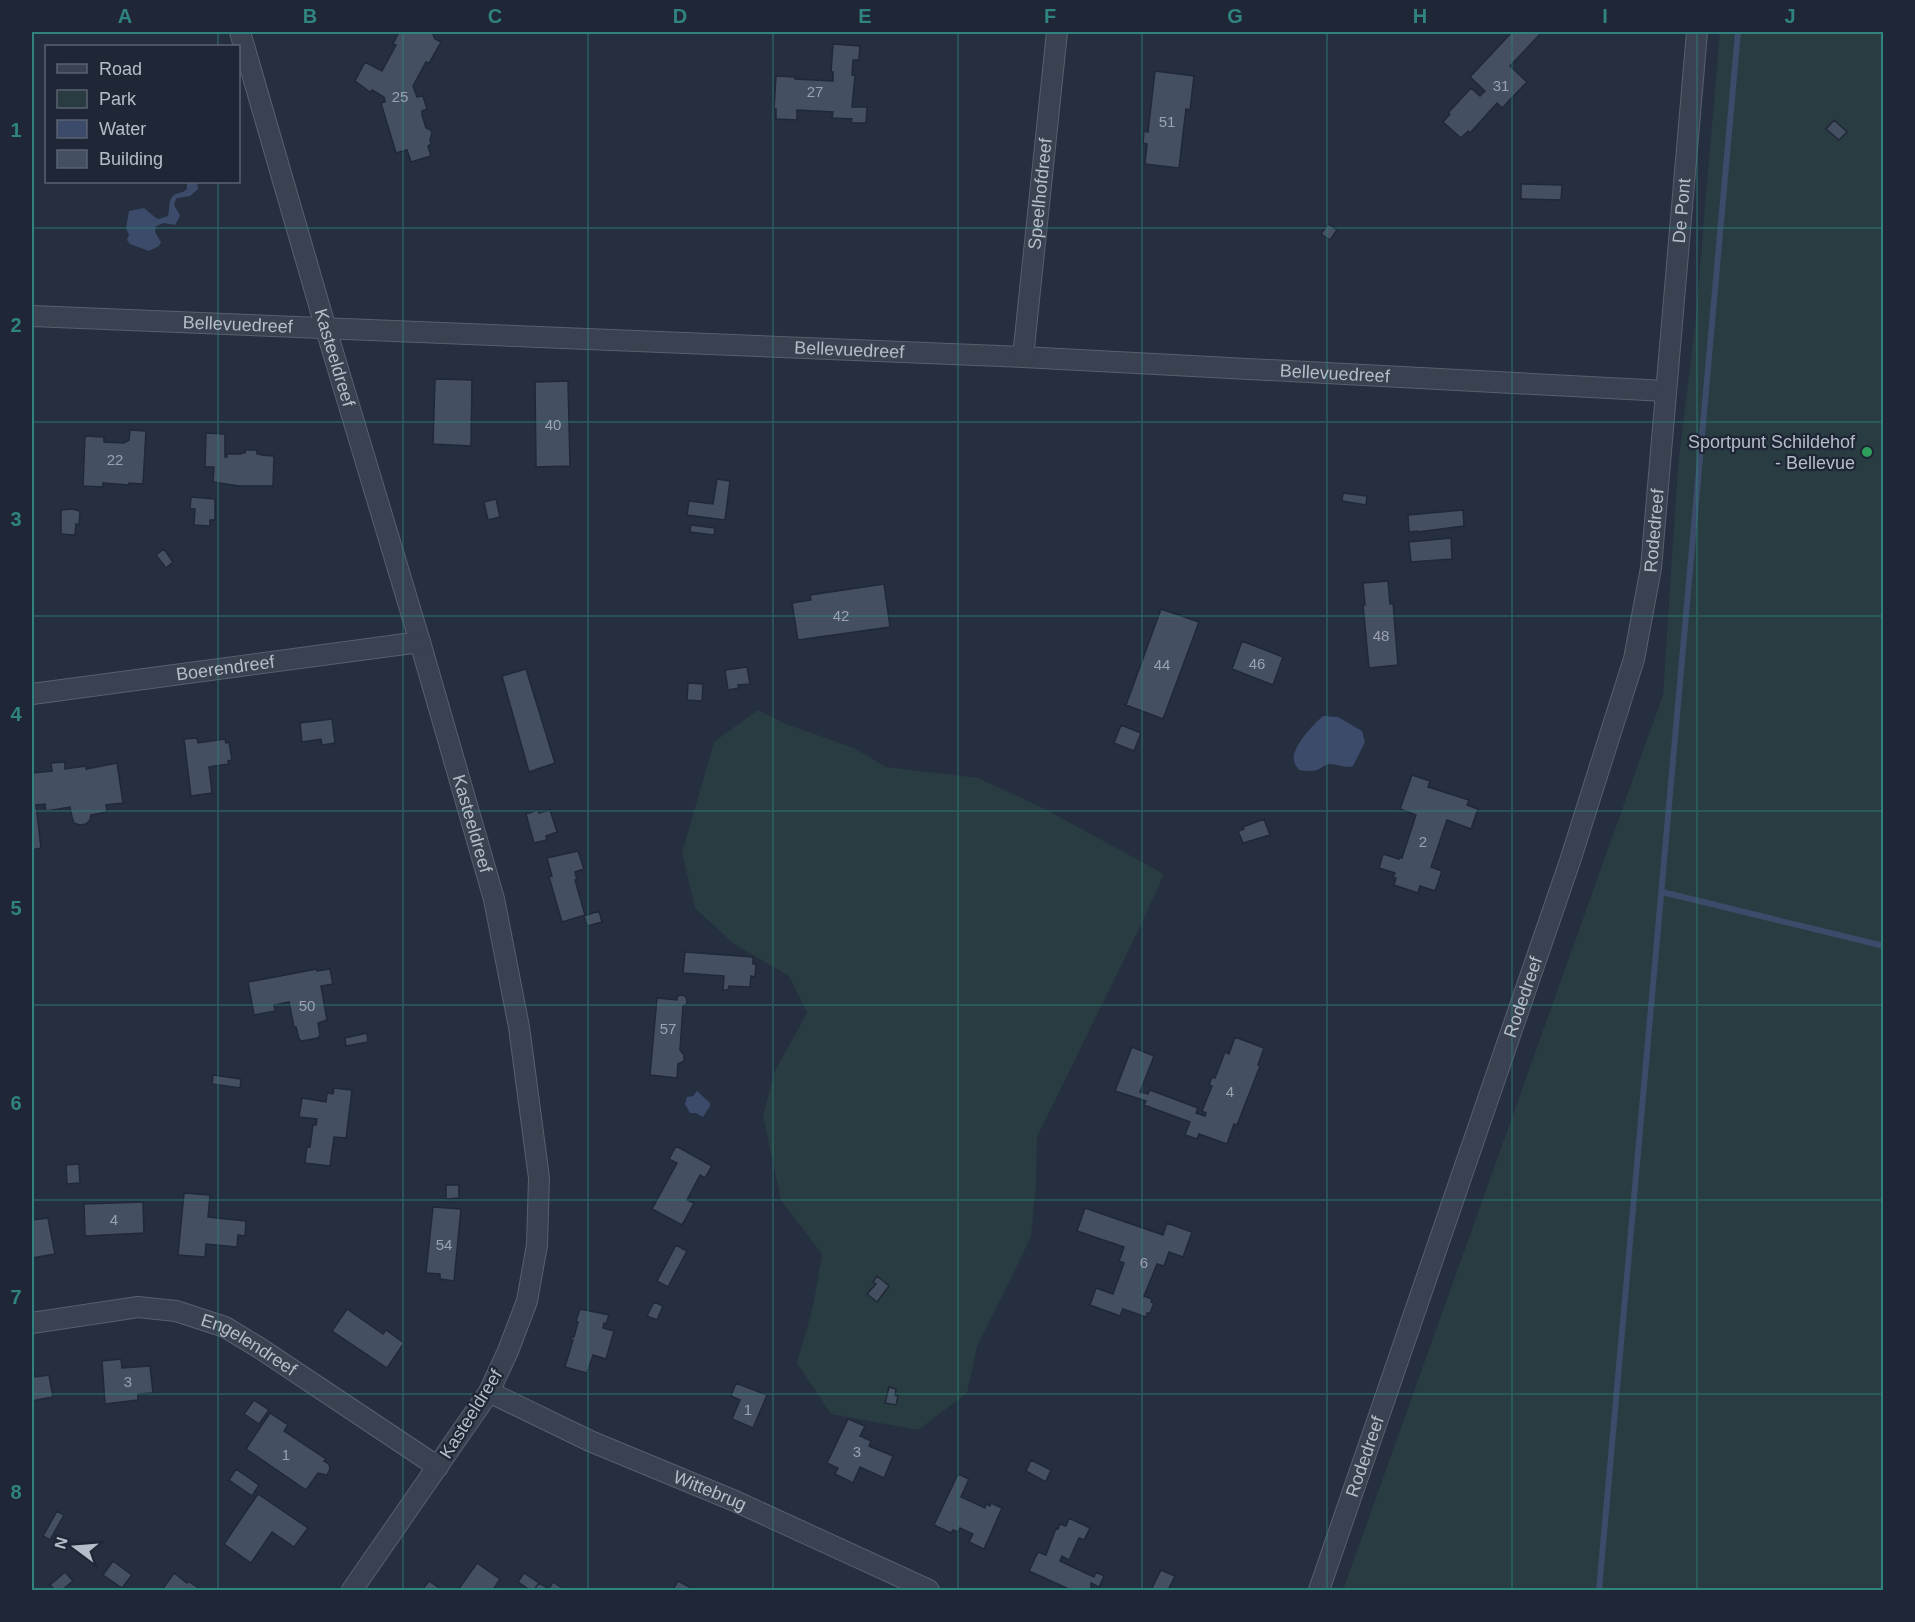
<svg xmlns="http://www.w3.org/2000/svg" width="1915" height="1622" font-family="Arial,sans-serif">
	<style>
		.green { fill: #283c41 }
		.water { fill: #3b4b69 }
		.lines { fill: none; stroke-linecap: round; stroke-linejoin: round }
		.stream { stroke: #3b4b69; stroke-width: 6 }
		.building { fill: #454f62; stroke: #212837; stroke-width: 1.5 }
		.street-casing { stroke: #585f6d; stroke-width: 22 }
		.street { stroke: #3a4150; stroke-width: 20 }
		.grid { fill: none; stroke: #308480; stroke-width: 1.5; stroke-opacity: 0.55 }
		.leisure-dot { fill: #2e9e5b; stroke: #1f2635; stroke-width: 2 }
		.labels { text-anchor: middle; dominant-baseline: central; stroke-width: 4.5; stroke-linejoin: round; paint-order: stroke }
		.number-label { font-size: 15px; fill: #9aa2b0 }
		.street-label { font-size: 18px; fill: #b6bdca; stroke: #1f2635 }
		.poi-label { font-size: 18px; fill: #b6bdca; stroke: #1f2635; text-anchor: end }
		.neatline { fill: none; stroke: #308480; stroke-width: 2 }
		.grid-label { font-size: 20px; text-anchor: middle; font-weight: bold; fill: #308480 }
	</style>
	<rect width="100%" height="100%" fill="#262f40"/>
	<!-- green -->
	<path class="green" d="M1720,32H1883V1590H1343L1663,695L1678,466L1695,326Z
		M758,710L786,724L854,748L886,767L978,778L1043,808L1164,874L1139,929L1037,1137L1036,1184L1031,1237L977,1347L967,1393L918,1430L831,1414L797,1363L813,1306L822,1254L781,1200L763,1116L774,1073L807,1013L789,976L734,944L695,908L682,853L714,742Z"/>
	<!-- water -->
	<path class="water" d="M187,182H197L198,189L190,196L177,198C171,206 177,208 180,216L175,225L164,223L156,226L155,232L161,242L159,246L149,251L130,244L127,240L129,235L126,228L129,211L144,208L156,218L159,219L168,216C170,209 168,201 173,196C177,192 182,194 187,189Z
		M1323,716L1338,717L1362,731L1365,742L1353,766C1344,769 1337,763 1328,764C1324,765 1323,767 1319,769C1313,772 1306,771 1299,770C1297,767 1295,765 1294,761C1291,747 1313,725 1323,716Z
		M697,1091L710,1103V1106L703,1117L696,1113H690L685,1104L687,1097L693,1096Z"/>
	<g class="lines">
		<!-- stream -->
		<path class="stream" d="M1662,892L1884,946
			M1599,1590L1738,32"/>
	</g>
	<!-- building -->
	<path class="building" d="M399,32H432L435,39L441,42L429,63L426,62L413,86L417,97L423,96L427,109L422,111V115L426,128L431,130L432,133L430,140L431,144L428,146L431,156L411,162L407,150L396,153L381,103L385,102L384,97L372,90L370,92L355,81L365,62L382,71L396,45L393,44Z
		M1512,32H1542L1510,66L1527,82L1502,108L1497,103L1470,133L1468,131L1461,138L1443,122L1450,114L1448,113L1471,88L1480,96L1485,91L1470,77Z
		M833,44L860,46L859,60H853L852,75H855L852,107H867L866,123H851L852,119L832,118L833,112L797,110V120L776,119V109H774L776,76L795,77V79L833,81V72H831Z
		M1155,71L1194,76L1190,110L1186,109L1179,168L1145,164L1147,144L1143,143L1144,131L1148,132Z
		M1834,120L1847,132L1839,140L1826,129Z
		M1521,184L1562,185L1561,200L1521,199Z
		M1328,224L1337,230L1330,240L1321,234Z
		M435,379L472,380L471,446L433,444Z
		M568,381L570,466L536,467L535,382Z
		M130,430L146,431L143,484L129,483V485L103,483V487L83,486L85,436L104,437V442L124,443L129,440Z
		M206,433L225,434V457H227V454H241V453H245V450H257V454H261V455L274,456L273,486H239L213,482L214,467H205Z
		M717,479L730,481L725,520L687,515L689,501L713,504Z
		M1343,493L1367,496L1366,505L1342,501Z
		M191,497L215,499V520H210V526L194,525L195,509H190Z
		M496,499L500,517L488,520L484,502Z
		M72,509L80,511L79,525L76,524L75,535L61,534V510Z
		M1463,510L1464,526L1418,532V531L1409,532L1408,515Z
		M691,525L715,528L714,535L690,532Z
		M1451,538L1452,559L1411,562L1409,542Z
		M164,549L173,562L166,568L156,555Z
		M1388,581L1390,604L1393,603L1398,665L1369,668L1363,605H1365L1363,583Z
		M884,584L890,627L798,640L792,603L811,600L810,595Z
		M1161,609L1199,622L1163,719L1126,705Z
		M1242,641L1283,657L1273,685L1232,669Z
		M747,667L750,684L738,685L739,688L728,690L725,670Z
		M526,669L555,763L529,772L502,676Z
		M688,683L703,684L702,701L687,700Z
		M332,719L335,743L322,745L321,739L302,742L300,723Z
		M1121,725L1141,733L1134,751L1114,743Z
		M197,738L198,743L225,739L226,743L229,742L232,760L228,761L229,764L209,767L212,793L191,796L184,739Z
		M65,762V769L86,766V769L117,763L123,803L106,805L107,812L91,815L90,820L86,824L80,825L74,823L72,817L70,807L46,811L45,804L36,805L41,848L32,850V773L52,771L51,763Z
		M1412,775L1430,781L1428,787L1469,800L1467,805L1478,809L1471,829L1447,820L1431,867L1442,871L1435,891L1420,886L1418,893L1394,885L1396,878L1393,877L1395,873L1379,868L1383,854L1399,859L1400,857L1402,858L1416,815L1400,809Z
		M538,810L539,813L550,810L557,832L546,836L547,840L534,843L526,814Z
		M1264,819L1270,835L1243,843L1238,831L1244,829L1243,827Z
		M578,851L584,869L575,872L577,880H575L585,915L562,922L549,877L552,876L547,858Z
		M599,911L602,922L587,926L584,916Z
		M685,952L753,957V964H756L755,977L751,976L750,987L729,986L728,990H723L724,976L683,973Z
		M317,969V971L330,969L333,984L321,986L327,1020L318,1023L320,1035L318,1038L302,1041L299,1039L296,1027H294L289,1002L274,1005L275,1011L254,1015L248,982Z
		M680,995L685,996L687,1000V1004L683,1006L680,1050L684,1055V1061L678,1064L677,1078L650,1075L657,998L677,1000V997Z
		M367,1033L368,1042L346,1046L345,1038Z
		M1235,1037L1264,1048L1258,1065L1260,1066L1237,1125L1234,1124L1227,1144L1199,1134L1197,1139L1185,1135L1190,1122L1144,1105L1146,1101L1115,1091L1132,1047L1154,1056L1140,1092L1148,1094L1150,1090L1198,1108L1196,1113L1205,1116L1206,1113L1202,1111L1212,1086L1209,1085L1212,1077L1215,1078L1225,1052L1229,1054Z
		M213,1075L241,1079L240,1088L212,1084Z
		M334,1088L352,1090L346,1138L334,1137L330,1166L305,1163L307,1146L310,1147L313,1125H316L317,1119L299,1117L302,1098L326,1102L327,1093L333,1094Z
		M676,1146L712,1166L705,1178L700,1175L687,1200L694,1203L682,1225L652,1209L677,1163L669,1159Z
		M79,1164L80,1183L67,1184L66,1165Z
		M446,1185H459V1198L446,1199Z
		M184,1193L210,1195L208,1217L246,1221L245,1236L238,1235L237,1247L206,1244L205,1257L178,1255Z
		M143,1202L144,1233L85,1236L84,1204Z
		M433,1207L461,1209L454,1281L440,1279V1274L426,1273Z
		M1085,1208L1163,1235L1167,1223L1192,1232L1183,1257L1169,1252L1164,1266L1157,1264L1144,1296L1152,1299L1151,1302L1154,1303L1150,1313H1147L1146,1317L1123,1309L1120,1316L1090,1305L1096,1288L1113,1294L1124,1263L1119,1261L1124,1247L1077,1231Z
		M48,1218L55,1254L32,1258V1220Z
		M676,1245L687,1251L668,1287L657,1281Z
		M877,1276L889,1286L877,1302L867,1294L876,1284L873,1282Z
		M654,1302L663,1306L657,1320L647,1316Z
		M347,1309L383,1334L386,1330L404,1343L387,1368L332,1331Z
		M580,1309L609,1315L606,1324L604,1323L603,1328L614,1331L606,1359L593,1355L587,1373L565,1367L573,1340H571V1337H574L578,1322L576,1321Z
		M121,1359L122,1368L150,1366L153,1393L138,1394V1400L105,1404L102,1361Z
		M34,1373L35,1377L49,1375L53,1397L32,1401V1374Z
		M736,1383L767,1395L753,1428L732,1419L740,1400L731,1396Z
		M889,1387L896,1389L895,1395L898,1396L896,1405L885,1403Z
		M254,1400L269,1410L259,1424L244,1414Z
		M270,1413L288,1425L284,1431L326,1459L324,1461L329,1464L330,1469L327,1475L318,1473L306,1490L246,1449Z
		M848,1419L865,1426L860,1436L871,1441L869,1446L893,1456L884,1478L860,1467L853,1483L835,1474L838,1468L827,1463Z
		M1031,1460L1051,1470L1046,1481H1044L1026,1471Z
		M236,1469L259,1485L252,1496L229,1480Z
		M958,1474L969,1479L961,1497L985,1508L986,1504L990,1506L991,1503L1002,1508L984,1549L969,1542L973,1534L960,1528L958,1532L953,1530L951,1533L934,1525Z
		M258,1494L308,1528L294,1547L272,1532L251,1563L224,1544Z
		M57,1511L64,1515L50,1540L43,1536Z
		M1069,1518L1090,1528L1084,1540L1079,1538L1069,1560L1062,1556L1060,1561L1094,1577L1096,1572L1104,1576L1099,1587L1091,1583V1590H1071L1029,1571L1038,1552L1046,1555L1056,1528L1058,1529L1060,1524L1066,1526Z
		M113,1561L132,1575L122,1588L103,1575Z
		M477,1563L500,1579L493,1590H458Z
		M1161,1570L1175,1576L1168,1590H1151Z
		M65,1572L73,1581L62,1590H55L50,1585Z
		M174,1573L187,1583L188,1581L201,1590H162Z
		M524,1573L539,1583L534,1590H530L518,1582Z
		M429,1581L442,1590H422Z
		M678,1581L695,1590H673Z
		M553,1582L562,1588L561,1590H534L539,1583L549,1589Z"/>
	<g class="lines">
		<defs>
			<g id="street">
				<path id="s1" d="M240,32L326,329L420,642L494,899L519,1027L539,1178L537,1245L527,1301L508,1351L489,1392L352,1590"/>
				<path id="s2" d="M32,316L1023,357L1665,391"/>
				<path id="s3" d="M1023,357L1057,32"/>
				<path id="s4" d="M32,694L420,642"/>
				<path id="s5" d="M32,1323L138,1307L176,1311L225,1327L258,1347L438,1467"/>
				<path id="s6" d="M489,1392L590,1441L735,1501L929,1590"/>
				<path id="s7" d="M1319,1590L1570,861L1634,659L1651,568L1697,32"/>
			</g>
		</defs>
		<!-- street casing -->
		<use href="#street" class="street-casing"/>
		<!-- street -->
		<use href="#street" class="street"/>
	</g>
	<!-- grid -->
	<path class="grid" d="M218,32V46M403,32V1590M588,32V1590M773,32V1590M958,32V1590M1142,32V1590M1327,32V1590M1512,32V1590M1697,32V1590M218,182V1590M32,228H1884M32,422H1884M32,616H1884M32,811H1884M32,1005H1884M32,1200H1884M32,1394H1884"/>
	<!-- markers -->
	<circle class="leisure-dot" cx="1867" cy="452" r="6"/>
	<g class="labels">
		<!-- number labels -->
		<g class="number-label">
			<text x="1501" y="85">31</text>
			<text x="815" y="91">27</text>
			<text x="400" y="96">25</text>
			<text x="1167" y="121">51</text>
			<text x="553" y="424">40</text>
			<text x="115" y="459">22</text>
			<text x="841" y="615">42</text>
			<text x="1381" y="635">48</text>
			<text x="1257" y="663">46</text>
			<text x="1162" y="664">44</text>
			<text x="1423" y="841">2</text>
			<text x="307" y="1005">50</text>
			<text x="668" y="1028">57</text>
			<text x="1230" y="1091">4</text>
			<text x="114" y="1219">4</text>
			<text x="444" y="1244">54</text>
			<text x="1144" y="1262">6</text>
			<text x="128" y="1381">3</text>
			<text x="748" y="1409">1</text>
			<text x="857" y="1451">3</text>
			<text x="286" y="1454">1</text>
		</g>
		<!-- street labels -->
		<g class="street-label">
			<text stroke="none"><textPath href="#s3" startOffset="164">Speelhofdreef</textPath></text>
			<text stroke="none"><textPath href="#s7" startOffset="1434">De Pont</textPath></text>
			<text stroke="none"><textPath href="#s2" startOffset="206">Bellevuedreef</textPath></text>
			<text stroke="none"><textPath href="#s2" startOffset="818">Bellevuedreef</textPath></text>
			<text stroke="none"><textPath href="#s1" startOffset="339">Kasteeldreef</textPath></text>
			<text stroke="none"><textPath href="#s2" startOffset="1304">Bellevuedreef</textPath></text>
			<text stroke="none"><textPath href="#s7" startOffset="1113">Rodedreef</textPath></text>
			<text stroke="none"><textPath href="#s4" startOffset="195">Boerendreef</textPath></text>
			<text stroke="none"><textPath href="#s1" startOffset="825">Kasteeldreef</textPath></text>
			<text stroke="none"><textPath href="#s7" startOffset="627">Rodedreef</textPath></text>
			<text stroke="none"><textPath href="#s5" startOffset="226">Engelendreef</textPath></text>
			<text transform="translate(471 1414) rotate(-58)">Kasteeldreef</text>
			<text stroke="none"><textPath href="#s7" startOffset="141">Rodedreef</textPath></text>
			<text stroke="none"><textPath href="#s6" startOffset="242">Wittebrug</textPath></text>
		</g>
		<!-- poi labels -->
		<g class="poi-label">
			<text x="1855" y="442">Sportpunt Schildehof<tspan x="1855" dy="21">- Bellevue</tspan></text>
		</g>
	</g>
	<!-- border -->
	<rect width="1915" height="1622" fill="none" stroke="#1f2635" stroke-width="66"/>
	<!-- legend -->
	<rect x="45" y="45" width="195" height="138" fill="#1f2635" stroke="#5b6271" stroke-width="1.5"/>
	<rect x="57" y="64" width="30" height="9" fill="#3a4150" stroke="#5b6271" stroke-width="1.5"/>
	<text x="99" y="75" font-size="18" fill="#b6bdca">Road</text>
	<rect x="57" y="90" width="30" height="18" fill="#283c41" stroke="#5b6271" stroke-width="1.5"/>
	<text x="99" y="105" font-size="18" fill="#b6bdca">Park</text>
	<rect x="57" y="120" width="30" height="18" fill="#3b4b69" stroke="#5b6271" stroke-width="1.5"/>
	<text x="99" y="135" font-size="18" fill="#b6bdca">Water</text>
	<rect x="57" y="150" width="30" height="18" fill="#454f62" stroke="#5b6271" stroke-width="1.5"/>
	<text x="99" y="165" font-size="18" fill="#b6bdca">Building</text>
	<!-- north arrow -->
	<g transform="translate(75 1547) rotate(286)" stroke="#1f2635" stroke-width="4.5" paint-order="stroke">
	<path d="M0-4.5L10 22L0 15L-10 22Z" fill="#b6bdca"/>
	<text y="-9" font-size="16" font-weight="bold" text-anchor="middle" fill="#b6bdca">N</text>
	</g>
	<rect x="33" y="33" width="1849" height="1556" class="neatline"/>
	<g class="grid-label">
		<text x="125" y="23">A</text>
		<text x="310" y="23">B</text>
		<text x="495" y="23">C</text>
		<text x="680" y="23">D</text>
		<text x="865" y="23">E</text>
		<text x="1050" y="23">F</text>
		<text x="1235" y="23">G</text>
		<text x="1420" y="23">H</text>
		<text x="1605" y="23">I</text>
		<text x="1790" y="23">J</text>
		<text x="16" y="137">1</text>
		<text x="16" y="332">2</text>
		<text x="16" y="526">3</text>
		<text x="16" y="721">4</text>
		<text x="16" y="915">5</text>
		<text x="16" y="1110">6</text>
		<text x="16" y="1304">7</text>
		<text x="16" y="1499">8</text>
	</g>
</svg>
